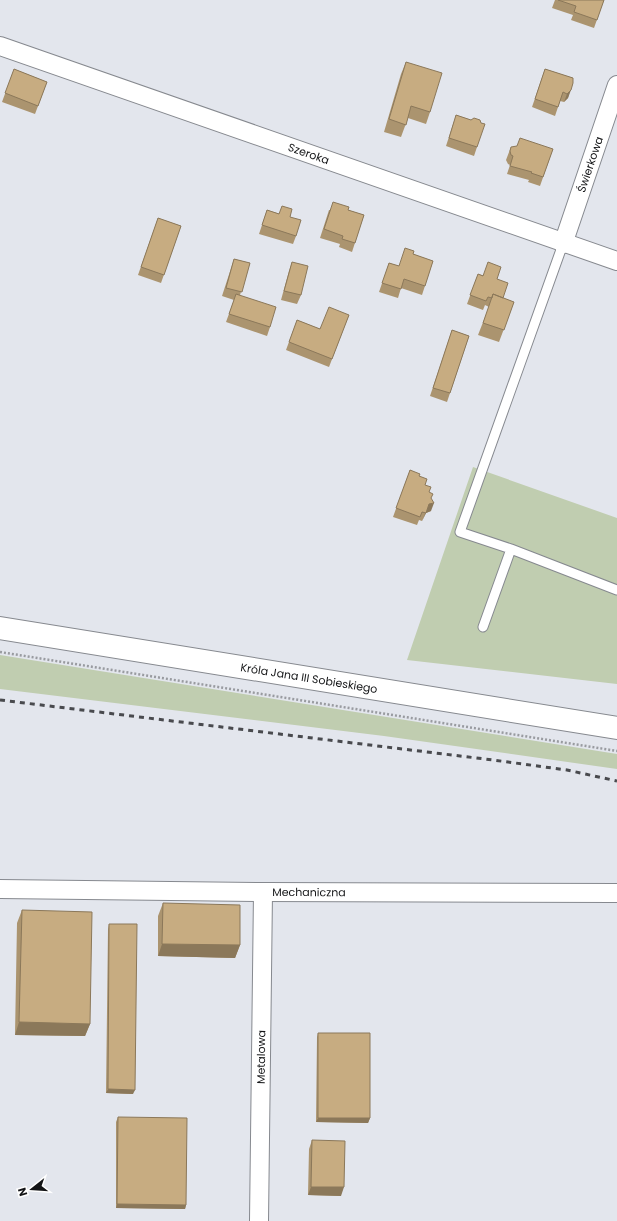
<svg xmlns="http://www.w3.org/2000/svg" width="617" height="1221" font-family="Poppins,sans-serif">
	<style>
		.green { fill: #c0cdb0 }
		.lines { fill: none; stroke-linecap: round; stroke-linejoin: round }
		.service-casing { stroke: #86898f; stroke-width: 11 }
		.minor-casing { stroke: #86898f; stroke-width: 20 }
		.secondary-casing { stroke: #86898f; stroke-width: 24 }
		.path { stroke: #999ba0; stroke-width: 2.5; stroke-dasharray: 2 2; stroke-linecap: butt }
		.service { stroke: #fff; stroke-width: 9 }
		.minor { stroke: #fff; stroke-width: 18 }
		.secondary { stroke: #fff; stroke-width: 22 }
		.rail { stroke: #494a4e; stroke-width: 3; stroke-dasharray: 5 5; stroke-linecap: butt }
		.wall { fill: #ab946f }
		.shaded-wall { fill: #8b785a }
		.building { fill: #c7ac81; stroke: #8b785a }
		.labels { text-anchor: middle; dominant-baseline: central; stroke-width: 3.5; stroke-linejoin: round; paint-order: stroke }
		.street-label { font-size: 11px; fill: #131416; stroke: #fff }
	</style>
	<rect width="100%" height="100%" fill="#e3e6ed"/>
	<!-- green -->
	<path class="green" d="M473,467L617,518V684L407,660Z
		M0,655L617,754V769L384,736L0,689Z"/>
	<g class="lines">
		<defs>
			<path id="service" d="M511,549L617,590
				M483,627L511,549L460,532L563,244"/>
			<g id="minor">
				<path id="s1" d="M0,46L617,261"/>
				<path id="s2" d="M563,244L617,85"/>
				<path id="s3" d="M0,889L263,892L617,893"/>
				<path id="s4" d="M259,1221L263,892"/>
			</g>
			<g id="secondary">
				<path id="s5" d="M0,628L617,728"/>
			</g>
		</defs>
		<!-- service casing -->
		<use href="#service" class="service-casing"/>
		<!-- minor casing -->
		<use href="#minor" class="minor-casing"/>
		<!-- secondary casing -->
		<use href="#secondary" class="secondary-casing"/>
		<!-- path -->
		<path class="path" d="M0,652L617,751"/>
		<!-- service -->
		<use href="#service" class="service"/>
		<!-- minor -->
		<use href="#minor" class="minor"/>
		<!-- secondary -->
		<use href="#secondary" class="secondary"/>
		<!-- rail -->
		<path class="rail" d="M0,700L493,760L567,770L617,781"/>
	</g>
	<!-- wall -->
	<path class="wall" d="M555,0H604L594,28L571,20L573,15L552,8Z
		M406,62L430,112L426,124L408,118L401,137L384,132L401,74Z
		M14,69L47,82L35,114L2,102Z
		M545,69L573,78L568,98L564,102L560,101L555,116L532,107Z
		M456,115L471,120L477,147L474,156L446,146Z
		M511,147L553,149L540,186L528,182L529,180L507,174L510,165L508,164L506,160Z
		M267,210L290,217L296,236L293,244L259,234Z
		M329,210H348L364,215L352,252L339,247L340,244L320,238Z
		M158,218L181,226L161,283L138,275Z
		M413,254L433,261L422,295L401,288L398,298L379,292L389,263L399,266Z
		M234,259L250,263L240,295L270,327L267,336L226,322L234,300L222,296Z
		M292,262L301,295L297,304L281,300L289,271Z
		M478,274L497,279L503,298L514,302L499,342L478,335L489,307L485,305L483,310L467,304Z
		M349,315L329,367L286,350L297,320L320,329Z
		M452,330L469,336L447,402L430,396Z
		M410,470L419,476L429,492L431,498V511L426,513L422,521L419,520L417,525L393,517Z
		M163,903L240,945L235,958L158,956V916Z
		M22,910L90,1024L85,1036L15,1035L17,923Z
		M109,924L133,1094L106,1093L108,929Z
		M318,1033L370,1118L368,1123L316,1122L317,1037Z
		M118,1117L186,1205L185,1209L116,1208V1122Z
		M312,1140L341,1196L308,1195L309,1149Z"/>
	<!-- shaded-wall -->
	<path class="shaded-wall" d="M571,90L568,98L564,102L567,94Z
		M434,503L431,511L426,513L422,521L429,504Z
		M162,944L240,945L235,958L158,956Z
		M19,1022L90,1024L85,1036L15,1035Z
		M108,1089L135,1090L133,1094L106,1093Z
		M318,1118H370L368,1123L316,1122Z
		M311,1187H344L341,1196L308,1195Z
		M117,1204L186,1205L185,1209L116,1208Z"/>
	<!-- building -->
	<path class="building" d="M558,0H604L597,20L574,12L576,6Z
		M406,62L442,73L430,112L411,106L406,125L389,119Z
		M14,69L47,82L38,106L5,93Z
		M545,69L573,78V83L571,90L567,94L563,92L558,107L535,99Z
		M456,115L471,120L474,118L480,120L481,123L485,124L477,147L449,138Z
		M520,138L553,149L543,177L531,173L532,172L510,166L513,156L511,155L510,151L511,147L517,146Z
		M333,202L349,207L348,210L364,215L355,243L342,239L343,236L324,229Z
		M282,206L292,209L290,217L301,220L296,236L262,225L267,210L279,214Z
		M158,218L181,226L164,275L141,267Z
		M405,248L414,251L413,254L433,261L425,286L404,279L401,289L382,283L389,263L399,266Z
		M234,259L250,263L242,292L226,288Z
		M292,262L308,266L301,295L284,291Z
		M488,262L501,267L497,279L508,283L503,298L493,294L492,298L488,297L486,301L470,295L478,274L483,276Z
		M236,294L276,307L270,327L229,314Z
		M493,294L514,302L504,330L483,323Z
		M329,307L349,315L332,359L289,342L297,320L320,329Z
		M452,330L469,336L450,393L433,388Z
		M410,470L420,474L419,476L427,479L425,485L431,487L429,492L433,494L431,498L434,503L429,504L426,513L422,512L420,517L396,508Z
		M163,903L240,905V945L162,944Z
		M22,910L92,912L90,1024L19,1022Z
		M109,924H137L135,1090L108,1089Z
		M318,1033H370V1118H318Z
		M118,1117L187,1118L186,1205L117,1204Z
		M312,1140L345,1141L344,1187H311Z"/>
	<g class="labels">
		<!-- street labels -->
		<g class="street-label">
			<text stroke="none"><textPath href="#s1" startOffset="327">Szeroka</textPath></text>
			<text stroke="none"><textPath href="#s2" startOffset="84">Świerkowa</textPath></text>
			<text stroke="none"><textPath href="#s5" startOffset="313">Króla Jana III Sobieskiego</textPath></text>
			<text stroke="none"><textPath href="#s3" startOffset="309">Mechaniczna</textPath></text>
			<text stroke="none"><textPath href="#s4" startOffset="164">Metalowa</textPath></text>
		</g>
	</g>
	<!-- north arrow -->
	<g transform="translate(32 1189) rotate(253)" stroke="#ffffff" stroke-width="3" paint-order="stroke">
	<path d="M0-3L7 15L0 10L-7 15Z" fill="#131416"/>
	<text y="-6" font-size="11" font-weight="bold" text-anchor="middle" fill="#131416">N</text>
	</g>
</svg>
